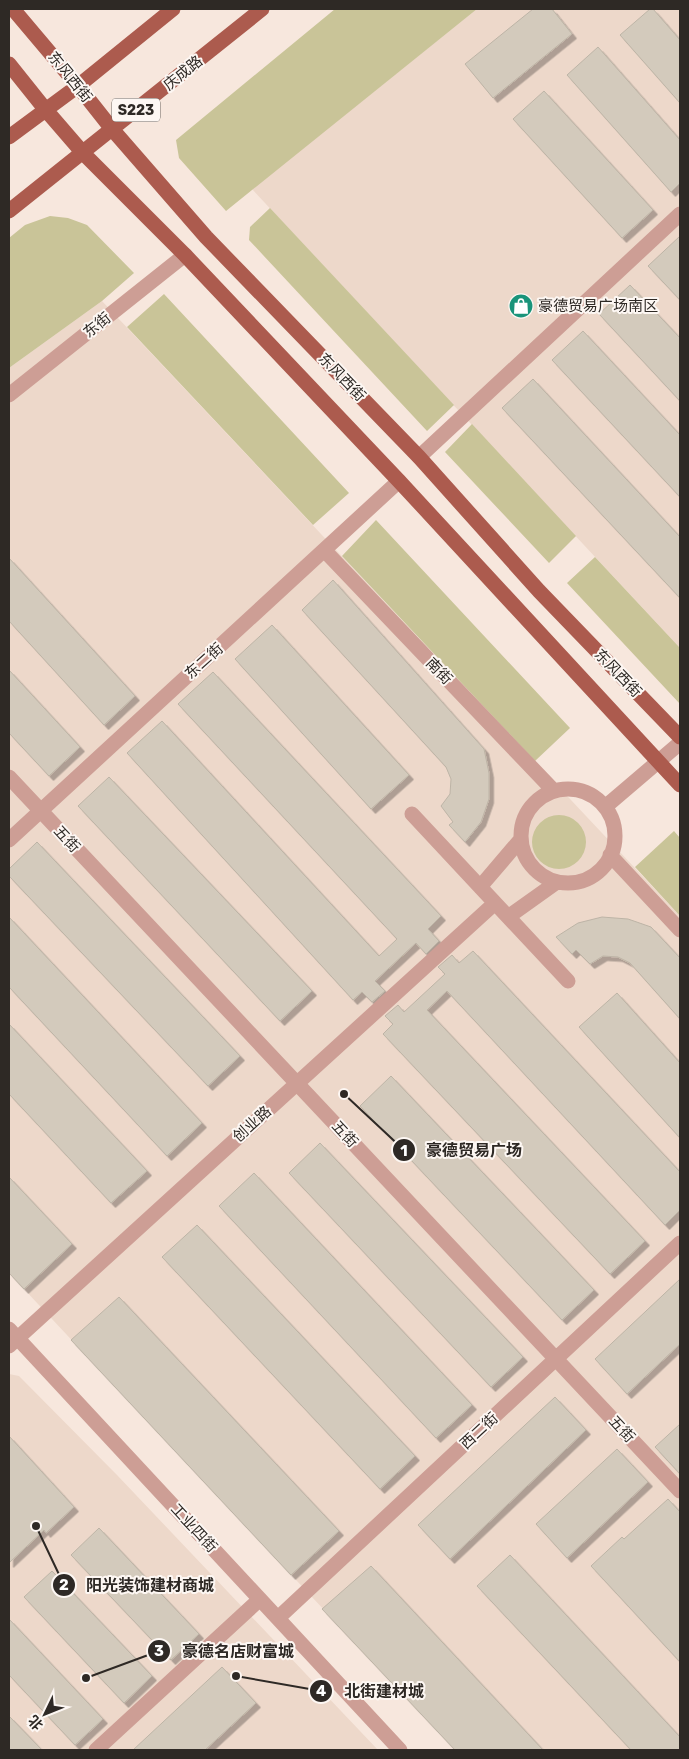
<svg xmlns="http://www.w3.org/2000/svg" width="689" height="1759" font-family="Rubik,'Noto Sans SC',sans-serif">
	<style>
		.built { fill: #edd8ca }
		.green { fill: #c9c498 }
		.building { fill: #d3cabc; stroke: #bdb4a6; filter: url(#shadow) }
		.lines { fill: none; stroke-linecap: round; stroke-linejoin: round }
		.minor { stroke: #cd9e95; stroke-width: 15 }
		.major { stroke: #ac5b4e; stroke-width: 15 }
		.labels { text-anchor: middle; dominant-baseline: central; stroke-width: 4; stroke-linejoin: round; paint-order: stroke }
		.shield { fill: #fdf7f3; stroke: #6c6763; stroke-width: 1 }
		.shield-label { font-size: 14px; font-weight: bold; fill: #2e2925 }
		.street-label { font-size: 15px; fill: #2e2925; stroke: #fdf7f3 }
		.poi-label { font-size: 15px; fill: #2e2925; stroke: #fdf7f3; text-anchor: start }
		.leader { fill: none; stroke: #2e2925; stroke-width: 2 }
		.callout-dot { fill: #2e2925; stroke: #fdf7f3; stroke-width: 2 }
		.mark-label { font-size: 15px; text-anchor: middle; font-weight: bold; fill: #fff }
		.callout-label { font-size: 16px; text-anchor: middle; font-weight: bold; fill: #2e2925; stroke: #fdf7f3; stroke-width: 4; stroke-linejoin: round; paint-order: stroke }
	</style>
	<defs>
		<filter id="shadow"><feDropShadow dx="4.5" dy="4.5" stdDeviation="0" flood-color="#0004"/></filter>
	</defs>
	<rect width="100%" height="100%" fill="#f7e7dd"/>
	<!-- built -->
	<path class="built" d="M477,9H680V648L252,189Z
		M102,301L680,916V1750H455L9,1273V368Z
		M9,1374L19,1376L117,1475L378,1750H9Z"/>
	<!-- green -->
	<path class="green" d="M335,9H477L226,211L179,158L176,140Z
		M270,208L454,405L427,431L249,240L250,227Z
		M50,216L68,218L87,225L134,273L102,301L9,368V238L25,225Z
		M164,294L349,493L313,525L127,327Z
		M472,424L576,536L549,563L445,452Z
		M376,520L570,728L535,761L342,556Z
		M595,557L680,648V704L567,583Z
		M532 842a27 27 0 1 1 54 0a27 27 0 1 1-54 0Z
		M674,831L680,838V916L635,867Z"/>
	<!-- building -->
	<path class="building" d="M533,9H552L572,34L493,98L465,64Z
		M650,9H653L680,40V103L620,35Z
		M598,47L680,140V183L671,192L567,75Z
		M544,91L653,210L622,238L513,119Z
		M680,236V300L648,266Z
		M630,285L680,338V401L599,314Z
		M583,331L680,435V497L552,360Z
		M533,379L680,537V598L502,408Z
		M9,558L135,696L104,725L9,621Z
		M333,580L484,749L489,773V799L481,822L465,842L449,825L453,822L441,806L450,794L451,779L446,767L302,610Z
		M272,625L409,775L371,809L235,659Z
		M9,670L80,747L49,776L9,733Z
		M213,672L441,916L428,929L439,941L426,954L416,943L375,981L385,991L372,1002L362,992L353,1000L127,753L162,721L379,956L397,939L178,704Z
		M109,777L312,991L280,1021L78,806Z
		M37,842L240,1056L208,1086L9,876V869Z
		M9,917L202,1123L167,1156L9,987Z
		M602,917L628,919L651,927L680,958V1019L630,963L618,957L603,956L590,964L576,950L572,954L556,937L578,923Z
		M473,951L680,1172V1210L665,1225L447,991L427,1010L645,1241L610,1274L383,1034L393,1024L385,1016L398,1005L404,1012L445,974L438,967L452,955L459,963Z
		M617,993L680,1063V1138L579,1027Z
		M9,1024L147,1171L111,1203L9,1094Z
		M391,1076L594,1290L562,1320L360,1106Z
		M320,1143L523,1357L491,1387L289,1173Z
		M254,1173L472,1405L436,1438L219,1206Z
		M9,1177L72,1244L24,1289L9,1273Z
		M197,1225L415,1456L380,1489L162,1257Z
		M680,1279V1344L627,1394L595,1359Z
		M119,1297L339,1531L291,1575L71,1340Z
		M555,1397L586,1430L450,1559L418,1525Z
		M680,1424V1474L655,1447Z
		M9,1436L74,1507L46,1533L44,1530L9,1563Z
		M617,1449L648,1482L567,1558L536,1524Z
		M668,1499L680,1512V1662L591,1566L622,1537L624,1539Z
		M99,1528L199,1634L171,1660L71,1555Z
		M510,1555L680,1737V1750H631L477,1586Z
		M371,1566L543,1750H455L322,1609Z
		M52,1571L152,1676L124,1703L24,1597Z
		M9,1619L103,1719L75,1745L9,1675Z
		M222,1667L256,1703L205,1750H133Z
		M9,1716L42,1750H9Z"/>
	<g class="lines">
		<!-- minor -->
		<path class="minor" d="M9,395L185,255
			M419,457L680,214
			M325,551L554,791
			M9,777L680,1491
			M521 836a47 47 0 1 1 94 0a47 47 0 1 1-94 0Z
			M605,807L680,743
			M412,814L568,981
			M9,840L399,481
			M610,855L680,930
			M480,887L521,839
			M508,917L557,882
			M9,1329L400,1750
			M9,1346L495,903
			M278,1618L680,1243
			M96,1750L260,1599"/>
		<!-- major -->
		<path class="major" d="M13,9L78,86L112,129L206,237L419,457L539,591L680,737
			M9,64L45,109L83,153L185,255L399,481L680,785
			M9,137L78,86L173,9
			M9,211L262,9"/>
	</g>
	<!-- icons -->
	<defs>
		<symbol id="shop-disc" viewBox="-11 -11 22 22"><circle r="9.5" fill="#1a947a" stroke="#fdf7f3"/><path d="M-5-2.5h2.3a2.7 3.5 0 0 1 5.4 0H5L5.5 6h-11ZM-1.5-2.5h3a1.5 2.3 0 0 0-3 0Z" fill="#fff"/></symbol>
	</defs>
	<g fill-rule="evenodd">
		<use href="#shop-disc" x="507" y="292" width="28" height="28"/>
	</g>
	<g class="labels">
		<!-- shield labels -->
		<rect class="shield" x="112" y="98.5" width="48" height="23" rx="4"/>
		<g class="shield-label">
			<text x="136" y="110">S223</text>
		</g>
		<!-- street labels -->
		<g class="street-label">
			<text transform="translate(183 73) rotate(-39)">庆成路</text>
			<text transform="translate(70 77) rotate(51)">东风西街</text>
			<text transform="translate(97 325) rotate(-39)">东街</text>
			<text transform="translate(342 377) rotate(46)">东风西街</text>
			<text transform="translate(204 661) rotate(-42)">东二街</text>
			<text transform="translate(439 671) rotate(46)">南街</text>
			<text transform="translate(618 673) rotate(46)">东风西街</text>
			<text transform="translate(67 839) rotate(47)">五街</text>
			<text transform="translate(252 1124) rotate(-42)">创业路</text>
			<text transform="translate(345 1134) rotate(47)">五街</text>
			<text transform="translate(622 1429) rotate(47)">五街</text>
			<text transform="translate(479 1431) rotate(-43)">西二街</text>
			<text transform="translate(194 1528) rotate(47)">工业四街</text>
		</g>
		<!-- poi labels -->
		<g class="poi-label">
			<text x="538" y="306">豪德贸易广场南区</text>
		</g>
	</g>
	<!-- callouts -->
	<path class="leader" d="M344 1094L404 1150M36 1526L64 1585M86 1678L159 1651M236 1676L321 1691"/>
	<g class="callout-dot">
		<circle cx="344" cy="1094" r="5"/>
		<circle cx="36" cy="1526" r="5"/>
		<circle cx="86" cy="1678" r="5"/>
		<circle cx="236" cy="1676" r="5"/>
		<circle cx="404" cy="1150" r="12"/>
		<circle cx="64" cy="1585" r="12"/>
		<circle cx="159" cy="1651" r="12"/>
		<circle cx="321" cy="1691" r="12"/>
	</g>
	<g class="mark-label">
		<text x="404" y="1156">1</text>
		<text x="64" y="1590">2</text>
		<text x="159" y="1656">3</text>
		<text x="321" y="1696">4</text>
	</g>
	<g class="callout-label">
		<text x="474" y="1156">豪德贸易广场</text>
		<text x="150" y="1591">阳光装饰建材商城</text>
		<text x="238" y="1657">豪德名店财富城</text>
		<text x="384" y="1697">北街建材城</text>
	</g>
	<!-- border -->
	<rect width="689" height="1759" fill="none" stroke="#2e2925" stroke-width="20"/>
	<!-- north arrow -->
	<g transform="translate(45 1714) rotate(227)" stroke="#fdf7f3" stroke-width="4" paint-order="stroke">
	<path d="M0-4L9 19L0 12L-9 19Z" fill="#2e2925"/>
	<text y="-8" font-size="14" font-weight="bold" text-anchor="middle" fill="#2e2925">北</text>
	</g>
</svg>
